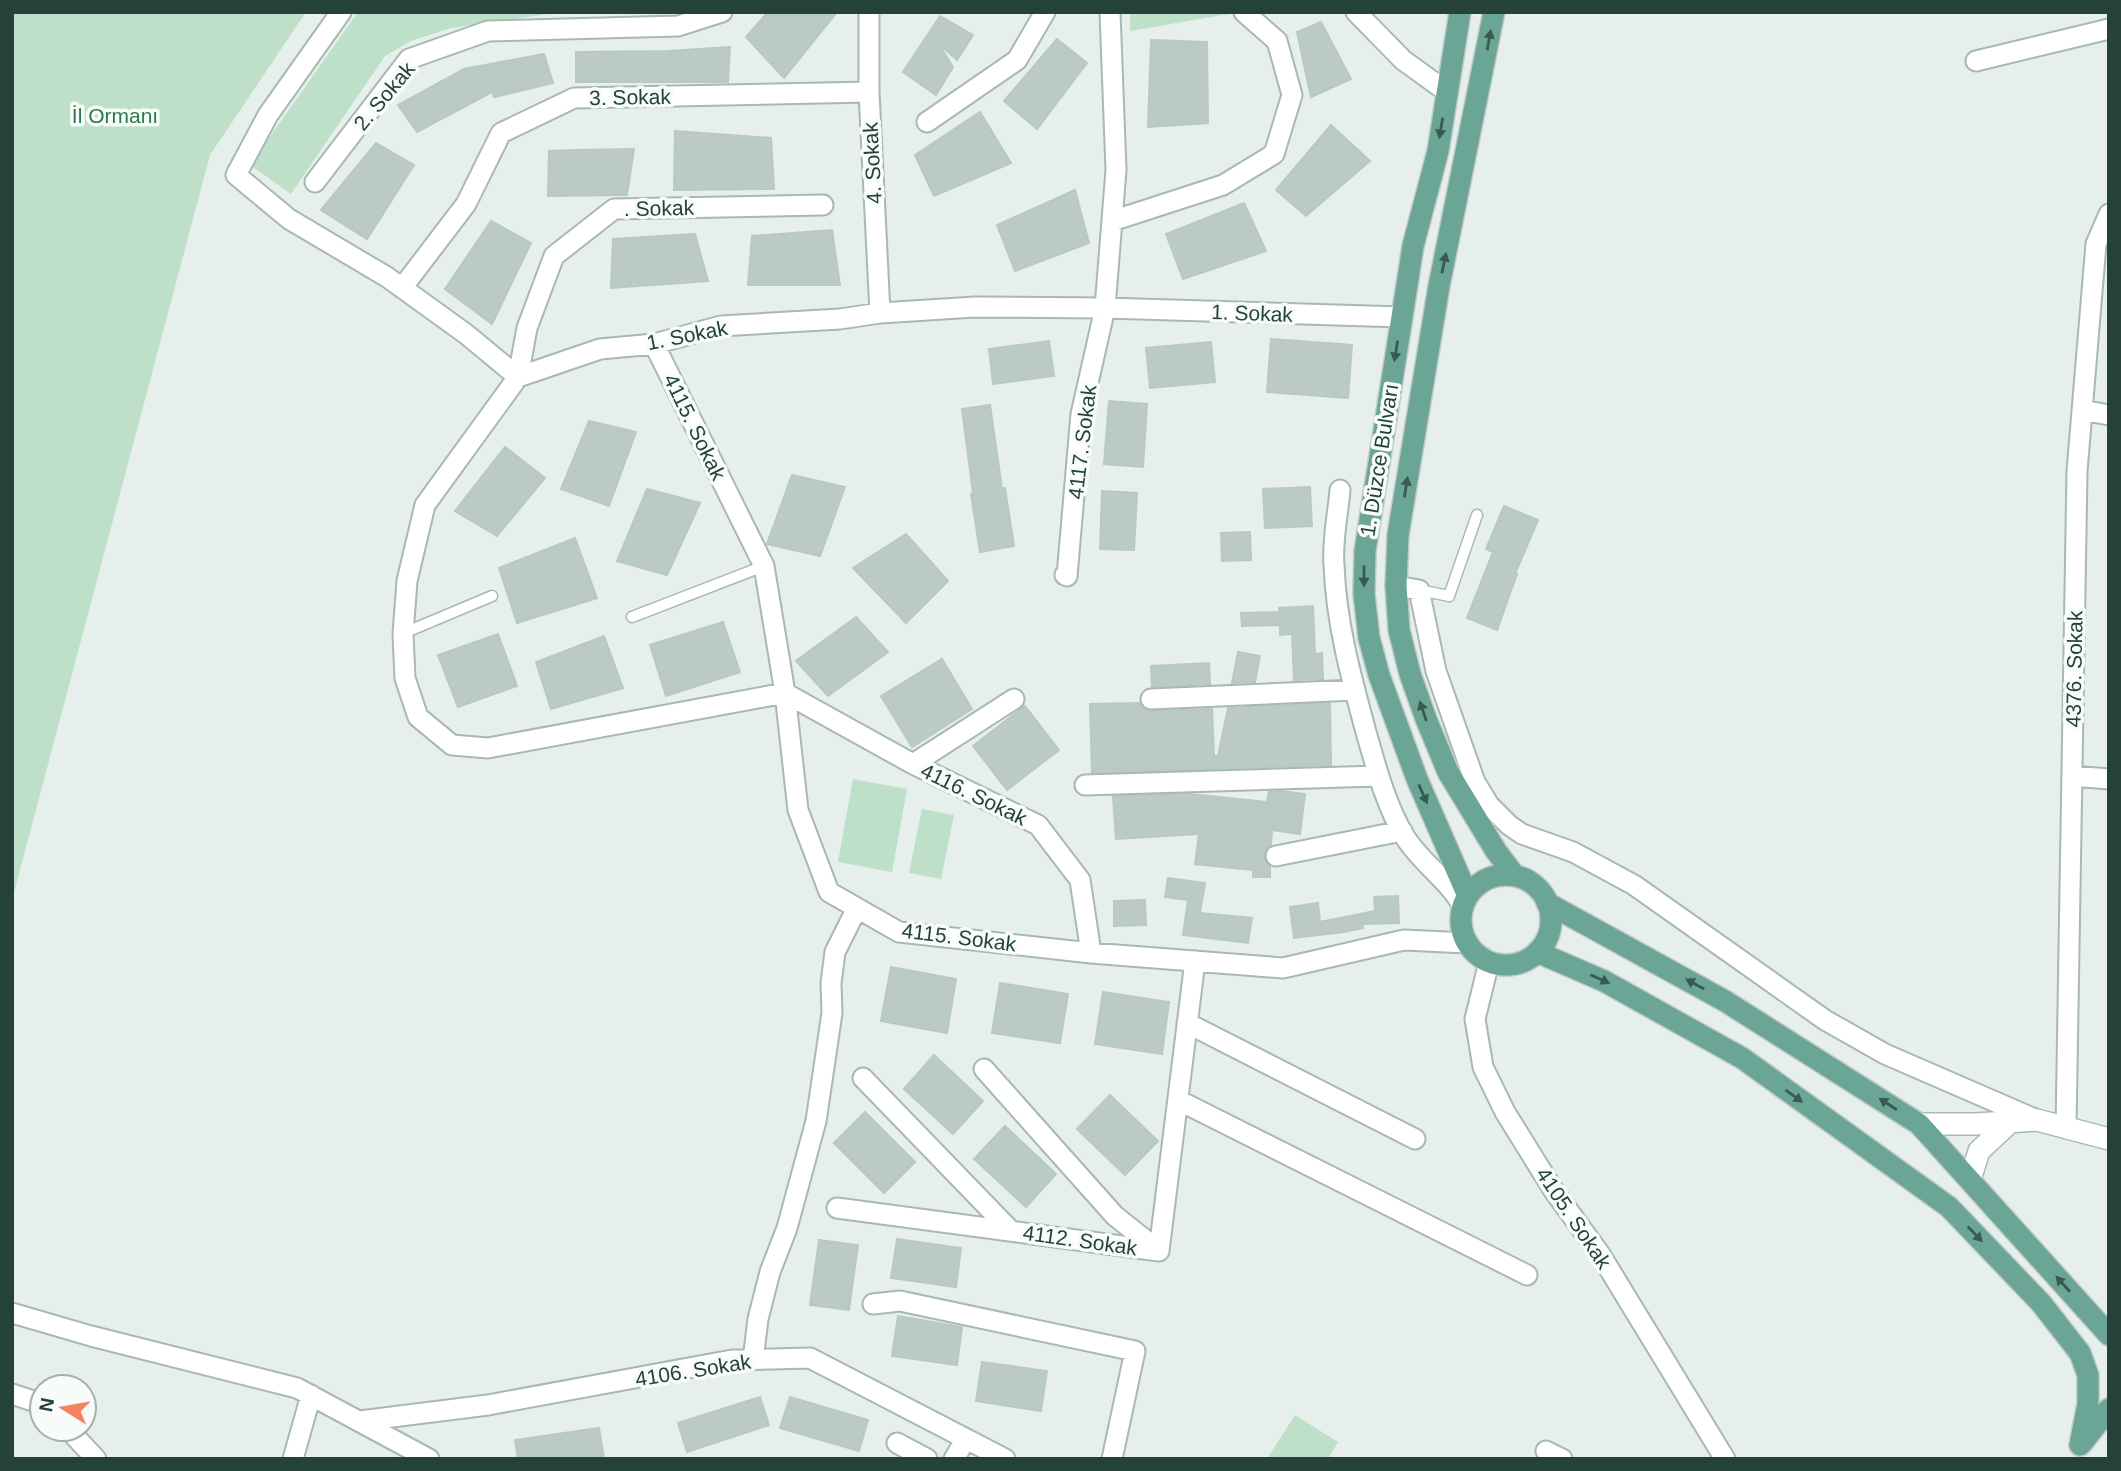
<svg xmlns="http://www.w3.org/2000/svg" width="2121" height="1471" font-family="Arial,sans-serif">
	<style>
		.green { fill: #bfe0c8 }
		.building { fill: #bbcac4; stroke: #b8c9c2; stroke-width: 2 }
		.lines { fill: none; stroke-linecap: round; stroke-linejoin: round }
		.service-casing { stroke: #a8b8b2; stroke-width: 13 }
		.minor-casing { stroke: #a8b8b2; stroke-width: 23 }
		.tertiary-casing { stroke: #a8b8b2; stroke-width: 24 }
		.primary-casing { stroke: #c2cac8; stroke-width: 24 }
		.service { stroke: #fff; stroke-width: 10 }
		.minor { stroke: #fff; stroke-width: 19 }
		.tertiary { stroke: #fff; stroke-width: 21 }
		.primary { stroke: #6aa596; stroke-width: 21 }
		.oneway { fill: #365b51 }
		.labels { text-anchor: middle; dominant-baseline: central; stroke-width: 7; stroke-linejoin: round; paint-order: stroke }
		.street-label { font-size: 21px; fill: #24423a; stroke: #f7fbf9 }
		.park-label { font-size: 21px; fill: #2d7a4b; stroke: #f7fbf9 }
	</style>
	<rect width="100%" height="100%" fill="#e6efeb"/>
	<!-- green -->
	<path class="green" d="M12,12H306L210,155L12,900Z
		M358,12H562L451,28L411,41L385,56L291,194L250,165Z
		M1130,12H1228L1229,14L1130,31Z
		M853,779L907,789L892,872L838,862Z
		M922,809L954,815L941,879L909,873Z
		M1295,1415L1338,1442L1328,1459H1267Z"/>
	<!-- building -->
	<path class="building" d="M768,12H837L784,78L746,37Z
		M940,16L973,35L957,60L938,43L953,67L936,95L903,72Z
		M1321,22L1351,79L1311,97L1297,32Z
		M1057,39L1087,63L1037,129L1004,101Z
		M1151,40L1207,42L1208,123L1148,127Z
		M730,47L728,82H576V52L668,51Z
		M544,54L553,83L494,97L492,92L417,132L398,105L464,69Z
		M980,112L1011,163L934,196L915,155Z
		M1331,125L1370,161L1306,216L1276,190Z
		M675,131L771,138L774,189L674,190Z
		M376,143L414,165L367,239L321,210Z
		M634,149L627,195L548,196L549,151L574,150L575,156V150Z
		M1075,190L1089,243L1015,271L997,225Z
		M1244,203L1266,251L1183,279L1166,234Z
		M491,221L531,243L492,324L445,289Z
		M832,230L840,285H748L752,236Z
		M695,234L708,281L611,288L613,239Z
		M1271,339L1352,345L1348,398L1267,392Z
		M1049,341L1054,376L993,384L989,349Z
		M1211,342L1215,382L1150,388L1146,348Z
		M1109,401L1147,404L1143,467L1104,464Z
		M990,405L1002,489L1005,488L1014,546L980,552L971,494L973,493L962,409Z
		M589,421L636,432L609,506L561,489Z
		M505,447L545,478L497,536L455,511Z
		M792,475L845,487L820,556L767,544Z
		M1310,487L1312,526L1265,528L1263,489Z
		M647,489L700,503L667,575L617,561Z
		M1102,491L1137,493L1134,550L1100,549Z
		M1504,506L1538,520L1515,574H1517L1497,630L1467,618L1493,552L1486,549Z
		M1250,532L1251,560L1222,561L1221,533Z
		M906,534L948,581L906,623L853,568Z
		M575,538L597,598L517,623L499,568Z
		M1313,606L1315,654L1322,653L1323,679L1294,680L1292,634L1280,635V625L1242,626L1241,613L1279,612V608Z
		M856,617L888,652L828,696L796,661Z
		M723,622L740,672L666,696L650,645Z
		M498,634L517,686L458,707L438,655Z
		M604,636L623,688L551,709L536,662Z
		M1238,652L1260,656L1255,682L1232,683Z
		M942,659L972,709L912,747L881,696Z
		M1209,663L1210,684L1152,687L1151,666Z
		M1140,703L1145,709L1151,711L1212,709L1214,756H1218L1228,708L1330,703L1331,765L1092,773L1090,704Z
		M1025,706L1059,750L1007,790L973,746Z
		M1281,791L1305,794L1300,834L1272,830L1271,845L1265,851L1264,858L1270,866V877H1253V870L1195,864L1199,834L1116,839L1113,796L1190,794L1267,802L1269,792Z
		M1168,878L1205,883L1200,913L1252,918L1248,943L1183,935L1188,900L1165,897Z
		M1398,896L1399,923L1362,924L1363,928L1344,932L1294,938L1290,907L1318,903L1320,922L1375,911L1374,897Z
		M1145,900L1146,925L1114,926V901Z
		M891,967L956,979L947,1033L881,1021Z
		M1000,983L1068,994L1060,1043L992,1033Z
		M1103,992L1169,1002L1162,1054L1095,1044Z
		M934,1055L983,1101L953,1134L904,1089Z
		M1110,1095L1158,1141L1125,1175L1077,1129Z
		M865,1112L915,1162L884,1193L834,1143Z
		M1005,1126L1056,1174L1026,1207L974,1159Z
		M897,1239L961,1248L956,1287L891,1278Z
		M819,1240L858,1245L849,1310L810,1305Z
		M898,1316L962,1327L957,1365L892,1356Z
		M982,1362L1047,1371L1041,1411L976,1401Z
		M760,1397L769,1425L687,1452L678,1423Z
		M790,1397L868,1420L859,1451L780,1428Z
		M599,1428L604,1459H518L515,1440Z"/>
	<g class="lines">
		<defs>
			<path id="service" d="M1419,590L1449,596L1477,515
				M632,617L764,566
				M404,633L492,596"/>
			<path id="minor" d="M341,12L268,115L236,175L289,219L387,277L466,334L518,377L600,349L654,344L721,326L840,319L880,313L975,307L1105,308L1402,317
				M869,12V92L880,313
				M1356,12L1403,60L1447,92
				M1976,61L2109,29
				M927,122L1017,60L1045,12
				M315,182L409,59L488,31L678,26L722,12
				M823,205L614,209L554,256L527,328L518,377L425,505L407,581L403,634L405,678L418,717L452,745L488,748L785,693L913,764L1038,825L1080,880L1091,953
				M1112,221L1223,185L1274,154L1292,95L1277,41L1244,12
				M402,288L466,204L501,133L574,98L869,92
				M654,344L764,566L785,693L798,810L829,892L899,932L1091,953L1283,968L1404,940L1467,943
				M2082,410L2109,415
				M1340,490C1338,514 1332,540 1334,565C1336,622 1351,677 1366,732C1376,767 1386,806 1405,837C1421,863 1450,881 1463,907
				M1065,575L1067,576L1081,414L1105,308L1116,170L1110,12
				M1396,586L1419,590L1436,671L1475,782L1489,805L1509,825L1522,834L1573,852L1634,885L1825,1020L1885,1054L2037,1120
				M1151,699L1355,690
				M913,764L1014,699
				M2072,776L2109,779
				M1085,785L1378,776
				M1276,856L1402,831
				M1489,962L1475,1019L1483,1067L1505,1112L1554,1191L1600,1254L1725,1459
				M1187,1023L1415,1139
				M984,1069L1115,1216L1158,1250
				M863,1078L1011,1231
				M1178,1100L1527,1275
				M2066,1128L2077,471L2096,244L2109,214
				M837,1208L1159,1251L1195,961
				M873,1304L900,1301L1135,1351L1112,1459
				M12,1313L91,1336L297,1388L429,1459
				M753,1360L758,1319L770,1272L787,1228L816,1121L832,1013L831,983L835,952L857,908
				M12,1394L42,1404
				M360,1421L488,1405L732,1360L810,1358L1005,1459
				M68,1429L96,1459
				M897,1443L927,1459
				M1546,1451L1562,1459
				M293,1459L311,1395
				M954,1459L966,1439"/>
			<path id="tertiary" d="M1919,1124H1976L2037,1120L2109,1139
				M1970,1180L1979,1151L2009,1123"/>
			<path id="primary" d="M1460,12L1438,151L1413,246L1402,317L1365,551L1364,594L1369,638L1379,675L1417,779L1468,896
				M1494,12L1439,286L1398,535L1396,586L1399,630L1410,674L1426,719L1448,772L1496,851L1515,876
				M1461 920a45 45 0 1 1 90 0a45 45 0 1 1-90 0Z
				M1547,903L1725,1001L1919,1124L2109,1335
				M1537,952L1604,981L1742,1058L1949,1207L2041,1303L2080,1353L2088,1375V1404L2080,1445
				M2082,1443L2109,1409"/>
		</defs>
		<!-- service casing -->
		<use href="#service" class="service-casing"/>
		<!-- minor casing -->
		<use href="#minor" class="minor-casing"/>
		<!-- tertiary casing -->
		<use href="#tertiary" class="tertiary-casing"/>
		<!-- primary casing -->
		<use href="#primary" class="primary-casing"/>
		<!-- service -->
		<use href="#service" class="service"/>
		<!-- minor -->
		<use href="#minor" class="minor"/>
		<!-- tertiary -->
		<use href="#tertiary" class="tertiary"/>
		<!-- primary -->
		<use href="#primary" class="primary"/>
	</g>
	<!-- one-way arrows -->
	<defs><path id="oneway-solid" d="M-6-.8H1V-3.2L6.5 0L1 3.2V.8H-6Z" transform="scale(1.75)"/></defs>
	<g class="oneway">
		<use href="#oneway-solid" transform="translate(1489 40) rotate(-80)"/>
		<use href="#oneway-solid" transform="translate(1441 128) rotate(99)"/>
		<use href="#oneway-solid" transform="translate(1444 263) rotate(-78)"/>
		<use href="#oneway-solid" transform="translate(1396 351) rotate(99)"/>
		<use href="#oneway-solid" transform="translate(1406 487) rotate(-81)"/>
		<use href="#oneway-solid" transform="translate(1364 576) rotate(90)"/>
		<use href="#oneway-solid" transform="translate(1423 711) rotate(-109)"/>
		<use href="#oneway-solid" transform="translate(1423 794) rotate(66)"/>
		<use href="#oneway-solid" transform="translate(1600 979) rotate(24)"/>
		<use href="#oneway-solid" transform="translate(1695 984) rotate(-151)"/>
		<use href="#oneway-solid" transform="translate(1794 1096) rotate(36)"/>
		<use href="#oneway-solid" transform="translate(1888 1104) rotate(-147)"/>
		<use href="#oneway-solid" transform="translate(1975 1234) rotate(46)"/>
		<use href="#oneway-solid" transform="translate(2063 1284) rotate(-132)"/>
	</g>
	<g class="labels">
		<!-- street labels -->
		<g class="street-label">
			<text transform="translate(384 96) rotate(-50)">2. Sokak</text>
			<text transform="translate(630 97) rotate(-1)">3. Sokak</text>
			<text transform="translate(872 163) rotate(-93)">4. Sokak</text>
			<text transform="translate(659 208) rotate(-1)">. Sokak</text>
			<text transform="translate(1252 313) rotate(2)">1. Sokak</text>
			<text transform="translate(687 335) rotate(-11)">1. Sokak</text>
			<text transform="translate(695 427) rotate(64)">4115. Sokak</text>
			<text transform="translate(1082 442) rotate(-83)">4117. Sokak</text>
			<text transform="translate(1379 460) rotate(-81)">1. Düzce Bulvarı</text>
			<text transform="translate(2074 669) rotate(-89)">4376. Sokak</text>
			<text transform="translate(974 794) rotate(26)">4116. Sokak</text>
			<text transform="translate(959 937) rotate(7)">4115. Sokak</text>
			<text transform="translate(1574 1218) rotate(56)">4105. Sokak</text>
			<text transform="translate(1080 1240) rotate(8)">4112. Sokak</text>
			<text transform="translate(693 1370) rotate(-9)">4106. Sokak</text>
		</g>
		<!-- park labels -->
		<g class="park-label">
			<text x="115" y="115">İl Ormanı</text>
		</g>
	</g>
	<!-- border -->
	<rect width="2121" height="1471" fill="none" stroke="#24423a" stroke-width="28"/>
	<!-- north arrow -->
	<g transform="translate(63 1408) rotate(281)"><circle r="33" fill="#f7fbf9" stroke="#a3b1ad" stroke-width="2"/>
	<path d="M0-5L12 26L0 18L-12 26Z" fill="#f4845f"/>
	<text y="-10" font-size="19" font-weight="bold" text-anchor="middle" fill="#24423a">N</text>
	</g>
</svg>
